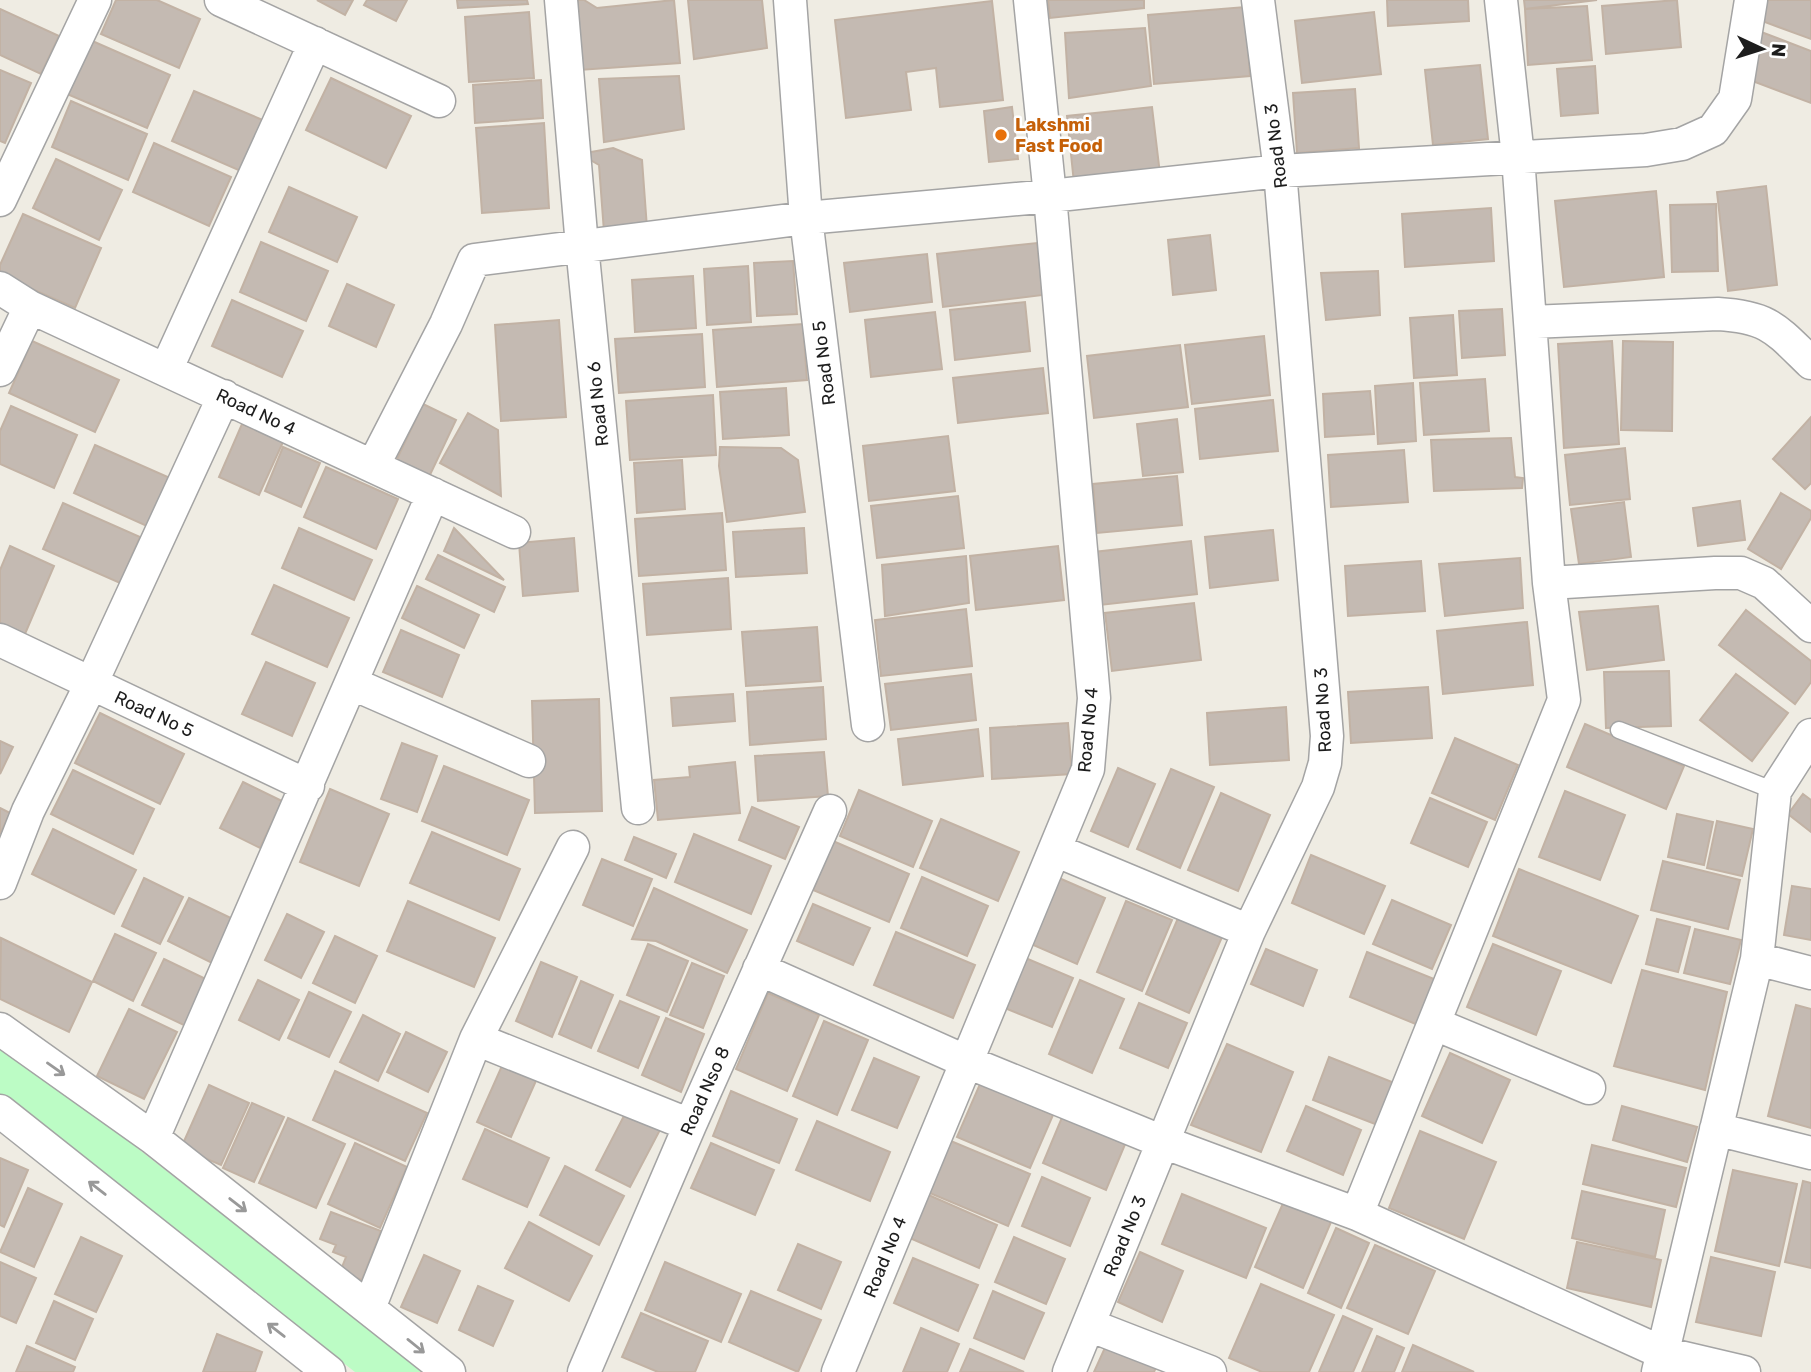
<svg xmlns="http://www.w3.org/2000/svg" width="1811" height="1372" font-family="Rubik,sans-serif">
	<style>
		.park { fill: #bcfcc5 }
		.building { fill: #c4bab2; stroke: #c2b2a4; stroke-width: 2 }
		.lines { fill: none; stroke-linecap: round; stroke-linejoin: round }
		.lane-casing { stroke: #a4a4a4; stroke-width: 19 }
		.street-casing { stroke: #a4a4a4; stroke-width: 35 }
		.lane { stroke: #fff; stroke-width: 16 }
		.street { stroke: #fff; stroke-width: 32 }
		.oneway { stroke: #999 }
		.food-dot { fill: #e8710a; stroke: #fff; stroke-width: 2.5 }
		.labels { text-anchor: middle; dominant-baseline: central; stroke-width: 5; stroke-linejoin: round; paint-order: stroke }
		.food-label { font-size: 18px; font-weight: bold; fill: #c56008; stroke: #fff; text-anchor: start }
		.street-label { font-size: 18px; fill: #1d1d1d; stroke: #fff }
	</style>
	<rect width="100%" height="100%" fill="#efece3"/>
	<!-- park -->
	<path class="park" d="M0,1047L9,1048L424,1372H355L0,1097Z"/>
	<!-- building -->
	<path class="building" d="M116,0H157L200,19L179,68L101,34Z
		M317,0H353L345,15Z
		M367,0H407L396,21L364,5Z
		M457,0H527L528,4L458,8Z
		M578,0H584L597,8L674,0L680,63L579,70Z
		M688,0H762L767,48L694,59Z
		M1048,0H1144V8L1050,18Z
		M1387,0H1468L1469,21L1388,26Z
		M1524,0H1597L1525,9Z
		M1677,0L1681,47L1606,54L1602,6Z
		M1761,0H1811V39L1754,18Z
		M992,1L1003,100L940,107L936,68L906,72L911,110L846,118L835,20Z
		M1587,6L1592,60L1528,65L1525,9Z
		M1245,7L1250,76L1154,84L1148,15Z
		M0,9L59,36L41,74L0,55Z
		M529,12L534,78L469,82L465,17Z
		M1374,12L1381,74L1302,83L1295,21Z
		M1145,28L1151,86L1069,98L1065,33Z
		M1756,30L1811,51V103L1739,76Z
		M90,40L170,75L147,128L67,94Z
		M1480,65L1488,139L1433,145L1425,70Z
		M1595,66L1598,113L1561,116L1557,69Z
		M0,70L31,83L5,143L0,141Z
		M679,76L684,129L604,142L599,79Z
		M331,78L411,116L386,168L306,130Z
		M541,80L543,118L475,123L473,85Z
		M1355,89L1359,148L1297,153L1293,93Z
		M194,91L265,121L243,172L172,141Z
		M71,101L147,134L128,180L52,147Z
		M1012,107L1018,159L989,162L984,111Z
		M1152,107L1160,174L1074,183L1067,116Z
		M544,123L549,208L482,213L476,128Z
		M154,143L231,177L209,226L133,192Z
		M613,148L642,160L647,228L604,232L599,165L580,154Z
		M56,159L122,190L99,240L33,208Z
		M1766,186L1777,285L1728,291L1717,192Z
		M289,187L357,217L337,262L269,232Z
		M1656,191L1664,277L1564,287L1555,201Z
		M1716,204L1718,271L1672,272L1670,205Z
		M1491,208L1494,261L1405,267L1402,214Z
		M23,214L101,248L75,308L0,275V265Z
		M1210,235L1216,290L1173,295L1168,240Z
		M261,242L328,271L306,321L240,292Z
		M1037,243L1043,295L943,307L937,254Z
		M927,254L932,302L850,312L844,263Z
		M793,261L797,314L757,316L754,263Z
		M748,266L751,322L707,325L704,269Z
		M1378,271L1380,315L1326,320L1321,273Z
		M693,276L696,328L635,332L632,280Z
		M347,284L394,305L376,347L329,326Z
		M232,300L303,331L282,377L212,346Z
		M1025,302L1030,351L955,360L950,310Z
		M1502,309L1505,355L1462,358L1459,311Z
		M935,312L942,369L871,377L865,320Z
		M1453,315L1457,375L1414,378L1410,318Z
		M559,320L566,417L501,421L495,325Z
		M803,324L807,380L717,387L713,330Z
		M702,334L705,387L619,393L615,339Z
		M1264,336L1270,395L1192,404L1185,345Z
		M32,341L119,380L95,432L9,393Z
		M1612,341L1619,444L1564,448L1558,344Z
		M1623,341L1673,342L1672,431L1621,430Z
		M1180,345L1188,407L1094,418L1087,356Z
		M1043,368L1048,413L958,423L953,378Z
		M1485,379L1489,431L1424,435L1420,383Z
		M1413,383L1416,441L1378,444L1375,386Z
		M786,388L789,435L723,439L720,392Z
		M1370,391L1374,434L1325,437L1323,394Z
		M713,395L716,455L630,460L626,401Z
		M1273,400L1278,451L1200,459L1195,409Z
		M423,404L456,420L429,477L396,461Z
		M11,406L77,435L54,488L0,464V431Z
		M468,413L498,430L501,496L440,463Z
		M1811,417V483L1805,489L1773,459Z
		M1177,419L1183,472L1143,476L1137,424Z
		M242,424L283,442L259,495L219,477Z
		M948,436L955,491L869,501L863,446Z
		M1511,438L1515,477L1523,478L1522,488L1434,491L1431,440Z
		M95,445L170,478L149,527L74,493Z
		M283,447L320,463L301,507L265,491Z
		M720,447L781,448L798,460L805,512L727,522L719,466Z
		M1625,448L1630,499L1570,505L1565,455Z
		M1404,450L1408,502L1331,507L1328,455Z
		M682,460L685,509L637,513L634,463Z
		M326,467L398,499L376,549L304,517Z
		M1177,476L1182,525L1097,533L1093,484Z
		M1781,493L1811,511V518L1781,569L1748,549Z
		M958,496L964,548L877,558L871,506Z
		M1740,501L1745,540L1698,546L1693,508Z
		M1624,502L1631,557L1579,564L1571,509Z
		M63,503L140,537L120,583L43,549Z
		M722,513L726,570L639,576L635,519Z
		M299,528L372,560L354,600L282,568Z
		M454,528L504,580L444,551Z
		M804,528L807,573L736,577L733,532Z
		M1273,530L1278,580L1210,588L1205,537Z
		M574,538L578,591L523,596L519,543Z
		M1191,541L1197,594L1100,605L1094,552Z
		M10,546L54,566L25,634L0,623V570Z
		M1058,546L1064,600L976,610L970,556Z
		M438,555L505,587L494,612L426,579Z
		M966,556L969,603L885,616L882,565Z
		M1520,558L1523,608L1445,616L1439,564Z
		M1421,561L1425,611L1348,616L1345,566Z
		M728,578L731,629L647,635L643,584Z
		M274,585L349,618L327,667L252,634Z
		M417,586L479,615L464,648L402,618Z
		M1194,603L1201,660L1112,671L1105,613Z
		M1658,606L1664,660L1587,670L1579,612Z
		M966,609L972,666L881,676L875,620Z
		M1746,610L1811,661V682L1795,704L1719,645Z
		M1527,622L1533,685L1443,694L1437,631Z
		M817,627L821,681L746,686L742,632Z
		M401,630L459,655L442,697L383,672Z
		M266,662L315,683L292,736L242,714Z
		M1669,671L1671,726L1606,728L1604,672Z
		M971,674L976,720L891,730L885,684Z
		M1736,674L1788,713L1752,761L1700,720Z
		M823,687L826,739L750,745L747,692Z
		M1428,687L1432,738L1351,743L1348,692Z
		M733,694L735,721L673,726L671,698Z
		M599,699L602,811L535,813L532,701Z
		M1286,707L1289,760L1210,765L1207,713Z
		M100,713L184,754L160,804L75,763Z
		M1068,723L1072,774L992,779L990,728Z
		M1585,724L1684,766L1666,809L1567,767Z
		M978,729L983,776L903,785L898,739Z
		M1455,738L1518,765L1495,820L1432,793Z
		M0,741L13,747L0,774Z
		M402,743L437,756L417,812L381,799Z
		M824,752L828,796L758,801L755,756Z
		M735,762L740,813L658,820L654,780L690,777L689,767Z
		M444,766L529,800L507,855L422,821Z
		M1118,768L1155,784L1128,847L1091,831Z
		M1171,769L1214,787L1180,868L1137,849Z
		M73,770L154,809L133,854L51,814Z
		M243,782L282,801L260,848L220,828Z
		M330,789L389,814L359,886L300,862Z
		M859,790L932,821L913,867L840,836Z
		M1565,791L1625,815L1600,880L1539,857Z
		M1221,793L1270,815L1238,891L1188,870Z
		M1803,794L1811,800V832L1788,814Z
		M1430,798L1487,822L1468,867L1411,843Z
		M752,807L799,827L785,859L739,840Z
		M0,808L10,813L0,834Z
		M1677,814L1713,822L1704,865L1668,857Z
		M941,819L1019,852L998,901L920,868Z
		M1717,821L1753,829L1742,876L1707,868Z
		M53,829L136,870L114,914L32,874Z
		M432,832L520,869L499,920L410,883Z
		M694,834L771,866L751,914L675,882Z
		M634,837L676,854L666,878L625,860Z
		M833,841L909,874L889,922L813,890Z
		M1311,855L1385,886L1364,934L1292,903Z
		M602,859L652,879L633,926L583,905Z
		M1663,861L1740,880L1728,929L1651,910Z
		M1519,869L1638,916L1611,983L1493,936Z
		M922,877L988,906L967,956L901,928Z
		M144,878L183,897L160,944L122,926Z
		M1059,878L1105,898L1077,964L1031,944Z
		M1792,886L1811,889V940L1784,935Z
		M654,888L747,930L727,973L656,941L632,939Z
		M189,898L235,920L214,964L168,941Z
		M1392,900L1451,925L1432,969L1373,944Z
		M408,901L495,938L474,987L387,951Z
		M1126,901L1172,920L1142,991L1097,972Z
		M813,904L870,928L853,965L797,941Z
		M287,914L324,932L301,978L265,960Z
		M1178,918L1222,937L1189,1013L1146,994Z
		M1657,919L1690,927L1678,972L1646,964Z
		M1695,929L1741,940L1730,984L1684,973Z
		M896,932L975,965L953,1018L874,985Z
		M115,934L156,953L133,1001L93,981Z
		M335,936L377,956L355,1003L313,983Z
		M1,938L92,982L69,1032L0,999Z
		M648,944L688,961L667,1012L627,995Z
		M1493,944L1561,971L1536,1035L1467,1007Z
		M1266,949L1317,970L1303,1006L1251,984Z
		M1367,952L1439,981L1418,1025L1350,997Z
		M1023,957L1073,978L1052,1027L1002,1007Z
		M164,959L212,982L190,1028L142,1005Z
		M541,962L577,977L552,1037L516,1021Z
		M692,963L724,976L703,1028L670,1015Z
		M1642,970L1727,992L1705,1090L1614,1066Z
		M258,980L299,1000L279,1040L239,1020Z
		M1080,980L1124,999L1092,1073L1049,1054Z
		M581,981L613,995L591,1048L559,1034Z
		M309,992L351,1012L329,1057L288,1038Z
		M768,993L819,1015L787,1091L736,1069Z
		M620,1001L659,1017L638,1068L598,1051Z
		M1139,1003L1187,1023L1168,1068L1120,1048Z
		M1796,1005L1811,1009V1128L1768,1116Z
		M129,1009L177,1032L144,1099L97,1076Z
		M363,1015L400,1034L378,1081L340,1062Z
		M666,1018L704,1034L681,1092L642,1075Z
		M824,1021L868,1040L837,1115L793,1096Z
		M406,1032L447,1052L428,1092L387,1072Z
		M1227,1044L1293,1072L1261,1152L1191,1125Z
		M1450,1053L1510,1080L1482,1143L1422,1116Z
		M1329,1057L1397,1084L1375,1124L1313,1100Z
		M874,1058L919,1077L897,1128L852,1110Z
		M505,1059L539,1074L511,1137L477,1122Z
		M335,1071L427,1113L405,1161L313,1120Z
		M980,1084L1053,1115L1030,1168L957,1137Z
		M209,1085L249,1103L221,1165L181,1148Z
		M731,1091L797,1119L779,1163L713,1136Z
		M252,1103L284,1117L254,1182L223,1168Z
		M1306,1106L1361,1130L1343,1175L1287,1151Z
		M1622,1106L1697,1127L1687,1162L1613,1140Z
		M627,1110L661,1128L630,1187L596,1170Z
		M1063,1115L1126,1142L1106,1190L1043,1163Z
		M288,1118L345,1144L316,1208L259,1183Z
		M817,1121L890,1152L870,1201L796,1170Z
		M485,1129L549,1158L527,1207L463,1179Z
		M1420,1131L1496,1162L1464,1239L1389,1208Z
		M946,1139L1030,1174L1008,1226L925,1191Z
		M355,1143L407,1167L380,1228L328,1204Z
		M711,1143L774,1170L755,1215L691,1188Z
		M1592,1145L1686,1168L1676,1207L1583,1184Z
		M0,1158L28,1170L4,1227L0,1225Z
		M565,1166L624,1196L599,1245L540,1215Z
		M1733,1170L1797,1184L1779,1266L1715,1251Z
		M1042,1177L1090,1198L1070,1246L1022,1226Z
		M1803,1181L1811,1183V1268L1785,1262Z
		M28,1188L62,1204L34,1267L0,1252Z
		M1582,1191L1665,1210L1655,1257L1572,1238Z
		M924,1193L997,1225L979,1268L905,1236Z
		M1182,1194L1266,1228L1246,1278L1162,1244Z
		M1284,1201L1331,1222L1303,1288L1255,1267Z
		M331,1212L381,1231L362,1280L340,1272L346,1257L333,1252L336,1245L320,1239Z
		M529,1222L592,1256L569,1301L505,1268Z
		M1336,1228L1369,1243L1341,1308L1308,1293Z
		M81,1237L122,1256L96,1312L55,1294Z
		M1014,1237L1065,1259L1046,1304L995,1282Z
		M1577,1242L1661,1260L1651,1307L1567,1288Z
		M798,1244L841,1262L821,1309L778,1290Z
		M1375,1245L1435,1271L1408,1334L1347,1308Z
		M1140,1252L1183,1271L1162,1322L1118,1302Z
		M424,1255L460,1271L437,1323L401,1307Z
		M1711,1257L1775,1272L1761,1336L1696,1322Z
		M913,1258L978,1285L958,1331L894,1303Z
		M0,1262L36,1278L16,1323L0,1316Z
		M665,1262L741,1294L721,1342L645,1310Z
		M1261,1284L1334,1315L1309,1372H1262L1229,1358Z
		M478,1286L513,1301L493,1346L459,1330Z
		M751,1291L821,1320L798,1372L729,1342Z
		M993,1291L1044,1313L1024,1359L974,1338Z
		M54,1301L93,1319L75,1360L36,1343Z
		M641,1313L708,1341L695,1372H658L622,1357Z
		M1343,1316L1372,1329L1353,1372H1319Z
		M921,1328L959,1344L947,1372H903Z
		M217,1334L262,1352L255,1372H203Z
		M1377,1336L1404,1348L1394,1372H1362Z
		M1108,1341L1158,1362L1154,1372H1094Z
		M1413,1345L1474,1372H1402Z
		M27,1346L75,1367L73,1372H16Z
		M970,1349L1024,1372H960Z"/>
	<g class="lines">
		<defs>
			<path id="lane" d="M1619,730L1775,791"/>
			<path id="street" d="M221,0L439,101
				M561,0L582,246L638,808
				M790,0L806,218L868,725
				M1501,0L1518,157L1549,583L1564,700L1357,1214L1663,1353L1744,1372
				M0,200L95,0
				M0,288L30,307L514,532
				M1531,322L1718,314C1769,317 1776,329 1811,363
				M0,370L30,307
				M166,370L315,43
				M373,466L446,324L474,260L806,218L1050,196L1280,171L1646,150L1682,144L1713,130L1735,99L1751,0
				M1549,583L1715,573H1741L1764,583L1811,626
				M0,640L308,786
				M351,683L529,761
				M1055,850L1249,931
				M0,883L28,811L91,684L224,396
				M1757,959L1811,973
				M759,969L965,1061L1163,1142L1357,1214
				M1435,1024L1589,1088
				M0,1029L153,1138L449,1372
				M476,1039L690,1125
				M0,1111L329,1372
				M1716,1129L1811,1153
				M153,1138L433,494
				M369,1308L476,1039L573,847
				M1089,1325L1210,1372
				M584,1372L690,1125L830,811
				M838,1372L1088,769L1094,698L1050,196L1030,0
				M1069,1372L1249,931L1318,787L1325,763L1327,736L1280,171L1258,0
				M1658,1372L1757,959L1775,791L1811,735"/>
		</defs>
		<!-- lane casing -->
		<use href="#lane" class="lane-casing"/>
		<!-- street casing -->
		<use href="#street" class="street-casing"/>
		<!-- lane -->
		<use href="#lane" class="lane"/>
		<!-- street -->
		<use href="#street" class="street"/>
	</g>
	<!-- one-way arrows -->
	<defs><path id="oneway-shaft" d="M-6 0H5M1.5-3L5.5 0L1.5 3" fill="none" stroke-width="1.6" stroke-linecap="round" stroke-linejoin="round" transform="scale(1.75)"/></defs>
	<g class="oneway">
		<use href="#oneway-shaft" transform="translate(56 1069) rotate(35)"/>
		<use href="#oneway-shaft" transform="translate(97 1188) rotate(-142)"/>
		<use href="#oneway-shaft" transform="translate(238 1205) rotate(38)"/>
		<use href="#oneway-shaft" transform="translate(276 1330) rotate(-142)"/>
		<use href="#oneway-shaft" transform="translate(416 1346) rotate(39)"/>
	</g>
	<!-- markers -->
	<circle class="food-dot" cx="1001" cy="135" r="7"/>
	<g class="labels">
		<!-- food labels -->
		<g class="food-label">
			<text x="1015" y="125">Lakshmi<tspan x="1015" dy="21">Fast Food</tspan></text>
		</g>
		<!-- street labels -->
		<g class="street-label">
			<text transform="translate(1276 146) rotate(-97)">Road No 3</text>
			<text transform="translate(824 363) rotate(-97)">Road No 5</text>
			<text transform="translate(598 404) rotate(-96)">Road No 6</text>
			<text transform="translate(256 412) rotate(25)">Road No 4</text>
			<text transform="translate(1323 710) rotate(-93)">Road No 3</text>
			<text transform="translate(154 714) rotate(25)">Road No 5</text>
			<text transform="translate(1088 730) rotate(-85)">Road No 4</text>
			<text transform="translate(705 1091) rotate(-66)">Road Nso 8</text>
			<text transform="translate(1125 1236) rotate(-68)">Road No 3</text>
			<text transform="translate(885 1257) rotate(-68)">Road No 4</text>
		</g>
	</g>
	<!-- north arrow -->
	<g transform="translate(1762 49) rotate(94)" stroke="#ffffff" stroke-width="5" paint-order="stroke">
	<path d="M0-5L12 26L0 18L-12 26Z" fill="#1d1d1d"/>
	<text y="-10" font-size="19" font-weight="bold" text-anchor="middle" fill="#1d1d1d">N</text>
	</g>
</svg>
